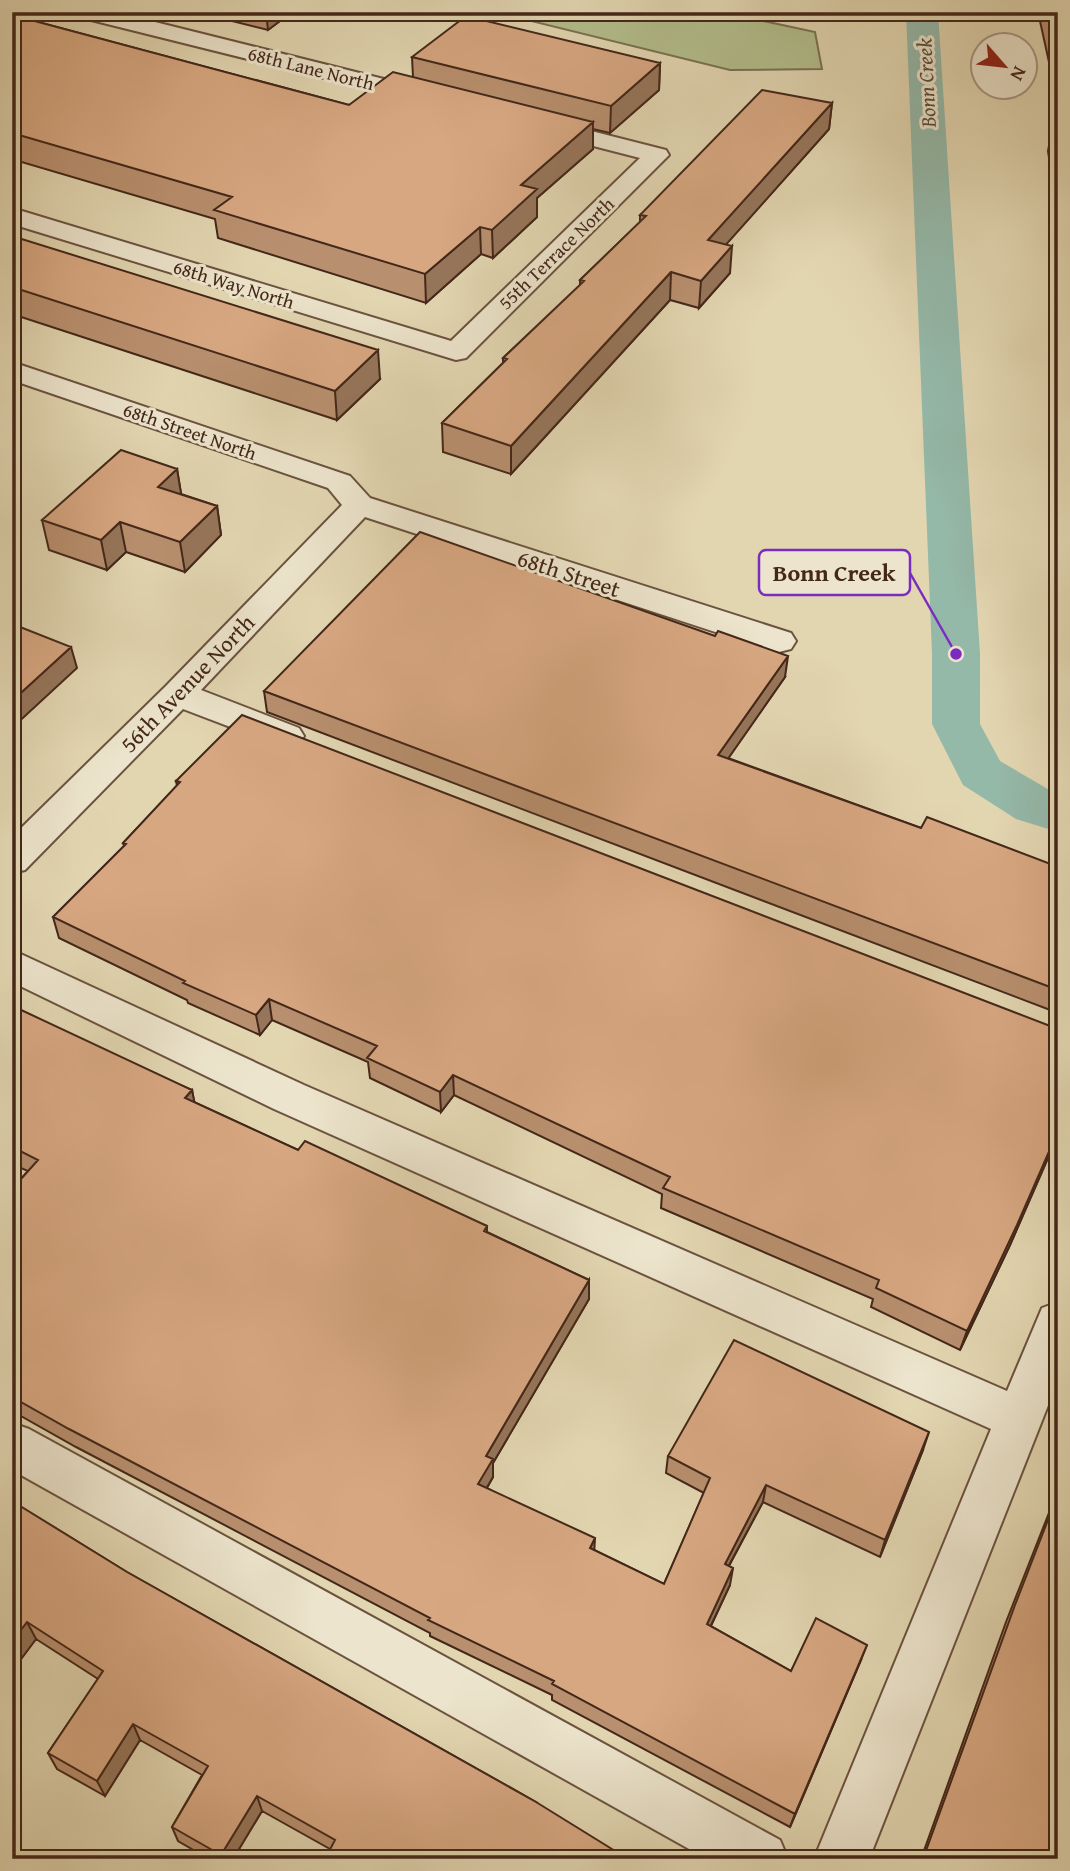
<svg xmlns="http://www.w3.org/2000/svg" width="1070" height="1871" font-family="'Gentium Book Plus',serif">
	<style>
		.green { fill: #b3be8c; stroke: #7b7252; stroke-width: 2 }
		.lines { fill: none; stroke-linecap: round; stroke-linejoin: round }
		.canal { fill: #95b9a9; fill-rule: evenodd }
		.minor-casing { stroke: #6b533f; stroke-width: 4 }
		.minor { fill: #ece4cc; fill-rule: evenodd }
		.wall { fill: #b9906f; stroke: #432719; stroke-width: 2 }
		.shaded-wall { fill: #96755a; stroke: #432719; stroke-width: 2 }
		.building { fill: #d7a781; stroke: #432719; stroke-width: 2 }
		.labels { text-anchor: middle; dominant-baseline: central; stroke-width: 6; stroke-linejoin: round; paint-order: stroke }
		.far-street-label { font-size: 19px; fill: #432719; stroke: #ece4cc }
		.far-water-label { font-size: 21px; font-style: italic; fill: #584c3d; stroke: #ece4cc }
		.street-label { font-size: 23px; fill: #432719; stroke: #ece4cc }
		.leader { fill: none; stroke: #7b2cbf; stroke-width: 2.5 }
		.callout-dot { fill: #7b2cbf; stroke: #ece4cc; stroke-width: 2.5 }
		.callout { fill: #ece4cc; stroke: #7b2cbf; stroke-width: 2.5 }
		.callout-label { font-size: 24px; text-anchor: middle; font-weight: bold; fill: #432719 }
	</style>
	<rect width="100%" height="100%" fill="#e2d6b1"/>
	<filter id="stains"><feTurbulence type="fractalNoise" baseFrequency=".00286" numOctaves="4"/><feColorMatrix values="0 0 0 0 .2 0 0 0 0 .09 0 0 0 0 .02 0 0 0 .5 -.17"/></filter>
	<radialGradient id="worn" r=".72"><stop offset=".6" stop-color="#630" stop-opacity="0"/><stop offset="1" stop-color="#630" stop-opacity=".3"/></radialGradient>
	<!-- green -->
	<path class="green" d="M495,12H722L815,32L822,69L730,70Z"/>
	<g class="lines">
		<!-- canal -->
		<path class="canal" d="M906,12H938L980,654V724L1000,761L1058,795V832L1016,819L963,785L932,724V654Z"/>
		<defs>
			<path id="minor" d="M76,12H115L436,92L440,97L436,102L428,104L79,17Z
				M544,119L666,150L669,155L466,358L456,360L12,224V208L451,341L640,158L535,131L532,126L535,121Z
				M12,362L350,476L370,498L791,633L796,641L791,649L779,652L767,649L365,517L201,690L299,728L304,736L299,744L287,748L275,744L183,709L25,870L12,873V837L166,686L342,505L328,488L12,380Z
				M12,950L304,1085L1007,1391L1042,1308L1058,1302V1380L869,1859H814L991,1429L274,1109L12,982Z
				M12,1423L29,1429L780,1840L788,1859H707L12,1470Z"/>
		</defs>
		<!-- minor casing -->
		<use href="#minor" class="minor-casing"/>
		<!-- minor -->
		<use href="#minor" class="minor"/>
	</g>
	<!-- wall -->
	<path class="wall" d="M196,12H292L268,30Z
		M1038,12H1058V123L1056,111L1058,103Z
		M12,15L349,105L413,77L412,57L660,63L659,90L610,133L593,129V149L537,198V217L493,258L481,254L426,303L218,238L215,219L15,160L12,161Z
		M832,103L829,129L726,244L730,273L699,308L670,300L511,474L443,452L442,423L503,363V358L580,286V280L640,222V215Z
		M1052,130H1058V217L1048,151Z
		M12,236L380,379L337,420L12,314Z
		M177,469L181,494L217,506L221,535L185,572L126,552L107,570L49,550L42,520Z
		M785,677L728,758L921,828L1053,865L1058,864V1013L267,712L264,691Z
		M176,781L1058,1029V1135L1010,1245L960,1350L871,1307L873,1299L661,1208L662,1194L454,1095L441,1112L370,1078L368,1062L272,1020L260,1035L188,1003L187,1000L59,938L53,917L124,846L123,843L177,786Z
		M12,1016L192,1090L194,1102L298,1150L487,1226V1232L589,1280V1299L493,1463V1477L487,1488L594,1550L664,1584L704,1493L666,1473L668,1456L923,1450L880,1557L763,1502L729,1566L730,1585L711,1626L791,1671L861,1660L790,1827L552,1700V1695L430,1636V1633L76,1447L12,1411V1189L28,1171L12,1164Z
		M1058,1490V1859H921L1006,1622Z
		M18,1505L127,1572L536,1802L330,1849L262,1811L233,1859H209L178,1841L172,1827L202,1775L140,1740L105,1796L57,1769L48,1753L98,1679L36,1639L12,1671Z"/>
	<!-- shaded-wall -->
	<path class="shaded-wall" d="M266,12H292L268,30Z
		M660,63L659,90L610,133L611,106Z
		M832,103L829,129L706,267L708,240Z
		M593,122V149L537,198V217L493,258L492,230L521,185Z
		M12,148L15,160L12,161Z
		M480,227L481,254L426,303L425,274Z
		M732,246L730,273L699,308L701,281Z
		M671,272L670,300L511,474V446Z
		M378,350L380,379L337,420L335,391Z
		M177,469L182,499L158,487Z
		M217,506L221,535L185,572L180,542Z
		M120,522L126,552L107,570L101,540Z
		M71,647L77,668L12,728V701Z
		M788,656L785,677L716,776L718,755Z
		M269,999L272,1020L260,1035L256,1015Z
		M453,1075L454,1095L441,1112L440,1092Z
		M192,1090L196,1110L185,1098Z
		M1058,1131V1135L1010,1245L960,1350L967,1331Z
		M589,1280V1299L493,1463V1477L479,1501L478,1484L486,1456Z
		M929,1432L923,1450L880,1557L885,1540Z
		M766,1485L763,1502L721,1580L725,1564Z
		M595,1538L594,1555L590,1548Z
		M733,1568L730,1585L704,1640L707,1624Z
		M27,1622L36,1639L12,1671V1641Z
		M867,1645L861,1660L790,1827L795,1814Z
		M133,1724L140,1740L105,1796L97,1781Z
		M257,1796L262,1811L233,1859H223L221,1855Z"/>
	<!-- building -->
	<path class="building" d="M1047,12H1058V63Z
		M12,15L349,105L393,72L593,122L521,185L537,189L492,230L480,227L425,274L214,210L232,197L12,133Z
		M466,16L660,63L611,106L412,57Z
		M762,90L832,103L708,240L732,246L701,281L671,272L511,446L442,423L507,359L503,358L584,281L580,280L646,216L640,215Z
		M1052,130H1058V165Z
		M12,236L378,350L335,391L12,287Z
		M121,450L177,469L158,487L217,506L180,542L120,522L101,540L42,520Z
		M420,532L715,636L718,631L788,656L718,755L921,828L927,817L1053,865L1054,862L1058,864V990L264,691Z
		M15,625L71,647L12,701V627Z
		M242,715L1058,1029V1131L1017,1225L967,1331L876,1288L879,1280L663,1188L670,1177L453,1075L440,1092L367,1058L377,1046L269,999L256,1015L183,983L185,981L53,917L126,844L123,843L180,782L176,781Z
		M19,1009L192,1090L185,1098L298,1150L305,1141L487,1226L484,1231L589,1280L486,1456L493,1459L478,1484L595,1538L590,1548L664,1584L710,1478L668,1456L734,1340L929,1432L885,1540L766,1485L725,1564L733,1568L707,1624L791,1671L816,1618L867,1645L795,1814L552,1684L554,1681L428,1620L430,1618L69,1429L12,1397V1189L38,1160L12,1147V1016Z
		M1058,1494V1859H923L1015,1605Z
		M12,1501L127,1572L536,1802L628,1859H325L335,1840L257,1796L221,1855L172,1827L208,1766L133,1724L97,1781L48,1753L103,1671L27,1622L12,1641Z"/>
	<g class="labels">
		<!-- far-street labels -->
		<g class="far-street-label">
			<text transform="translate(311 68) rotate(14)">68th Lane North</text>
			<text transform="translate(556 253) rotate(-44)">55th Terrace North</text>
			<text transform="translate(234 284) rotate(17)">68th Way North</text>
			<text transform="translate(190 431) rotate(19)">68th Street North</text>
		</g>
		<!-- far-water labels -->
		<g class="far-water-label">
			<text transform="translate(926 83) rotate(-93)">Bonn Creek</text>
		</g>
		<!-- street labels -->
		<g class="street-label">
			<text transform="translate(569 573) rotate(18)">68th Street</text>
			<text transform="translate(187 683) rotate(-46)">56th Avenue North</text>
		</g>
	</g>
	<!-- callouts -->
	<path class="leader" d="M956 654L910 573"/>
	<circle class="callout-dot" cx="956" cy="654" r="7"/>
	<rect class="callout" x="759" y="550" width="151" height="45" rx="7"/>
	<g class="callout-label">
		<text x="834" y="581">Bonn Creek</text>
	</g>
	<!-- margin -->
	<rect width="1070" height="1871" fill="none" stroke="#e2d6b1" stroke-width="42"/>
	<rect x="14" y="14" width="1042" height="1843" fill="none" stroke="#432719" stroke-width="3.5"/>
	<rect x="21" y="21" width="1028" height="1829" fill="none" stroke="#432719" stroke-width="2"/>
	<!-- north arrow -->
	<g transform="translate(1004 66) rotate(118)"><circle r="33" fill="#ece4cc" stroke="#a89884" stroke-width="2"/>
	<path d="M0-5L12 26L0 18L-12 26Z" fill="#8f2418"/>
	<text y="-10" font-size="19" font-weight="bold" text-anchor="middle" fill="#432719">N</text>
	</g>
	<rect width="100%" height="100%" filter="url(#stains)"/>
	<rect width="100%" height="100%" fill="url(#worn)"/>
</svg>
